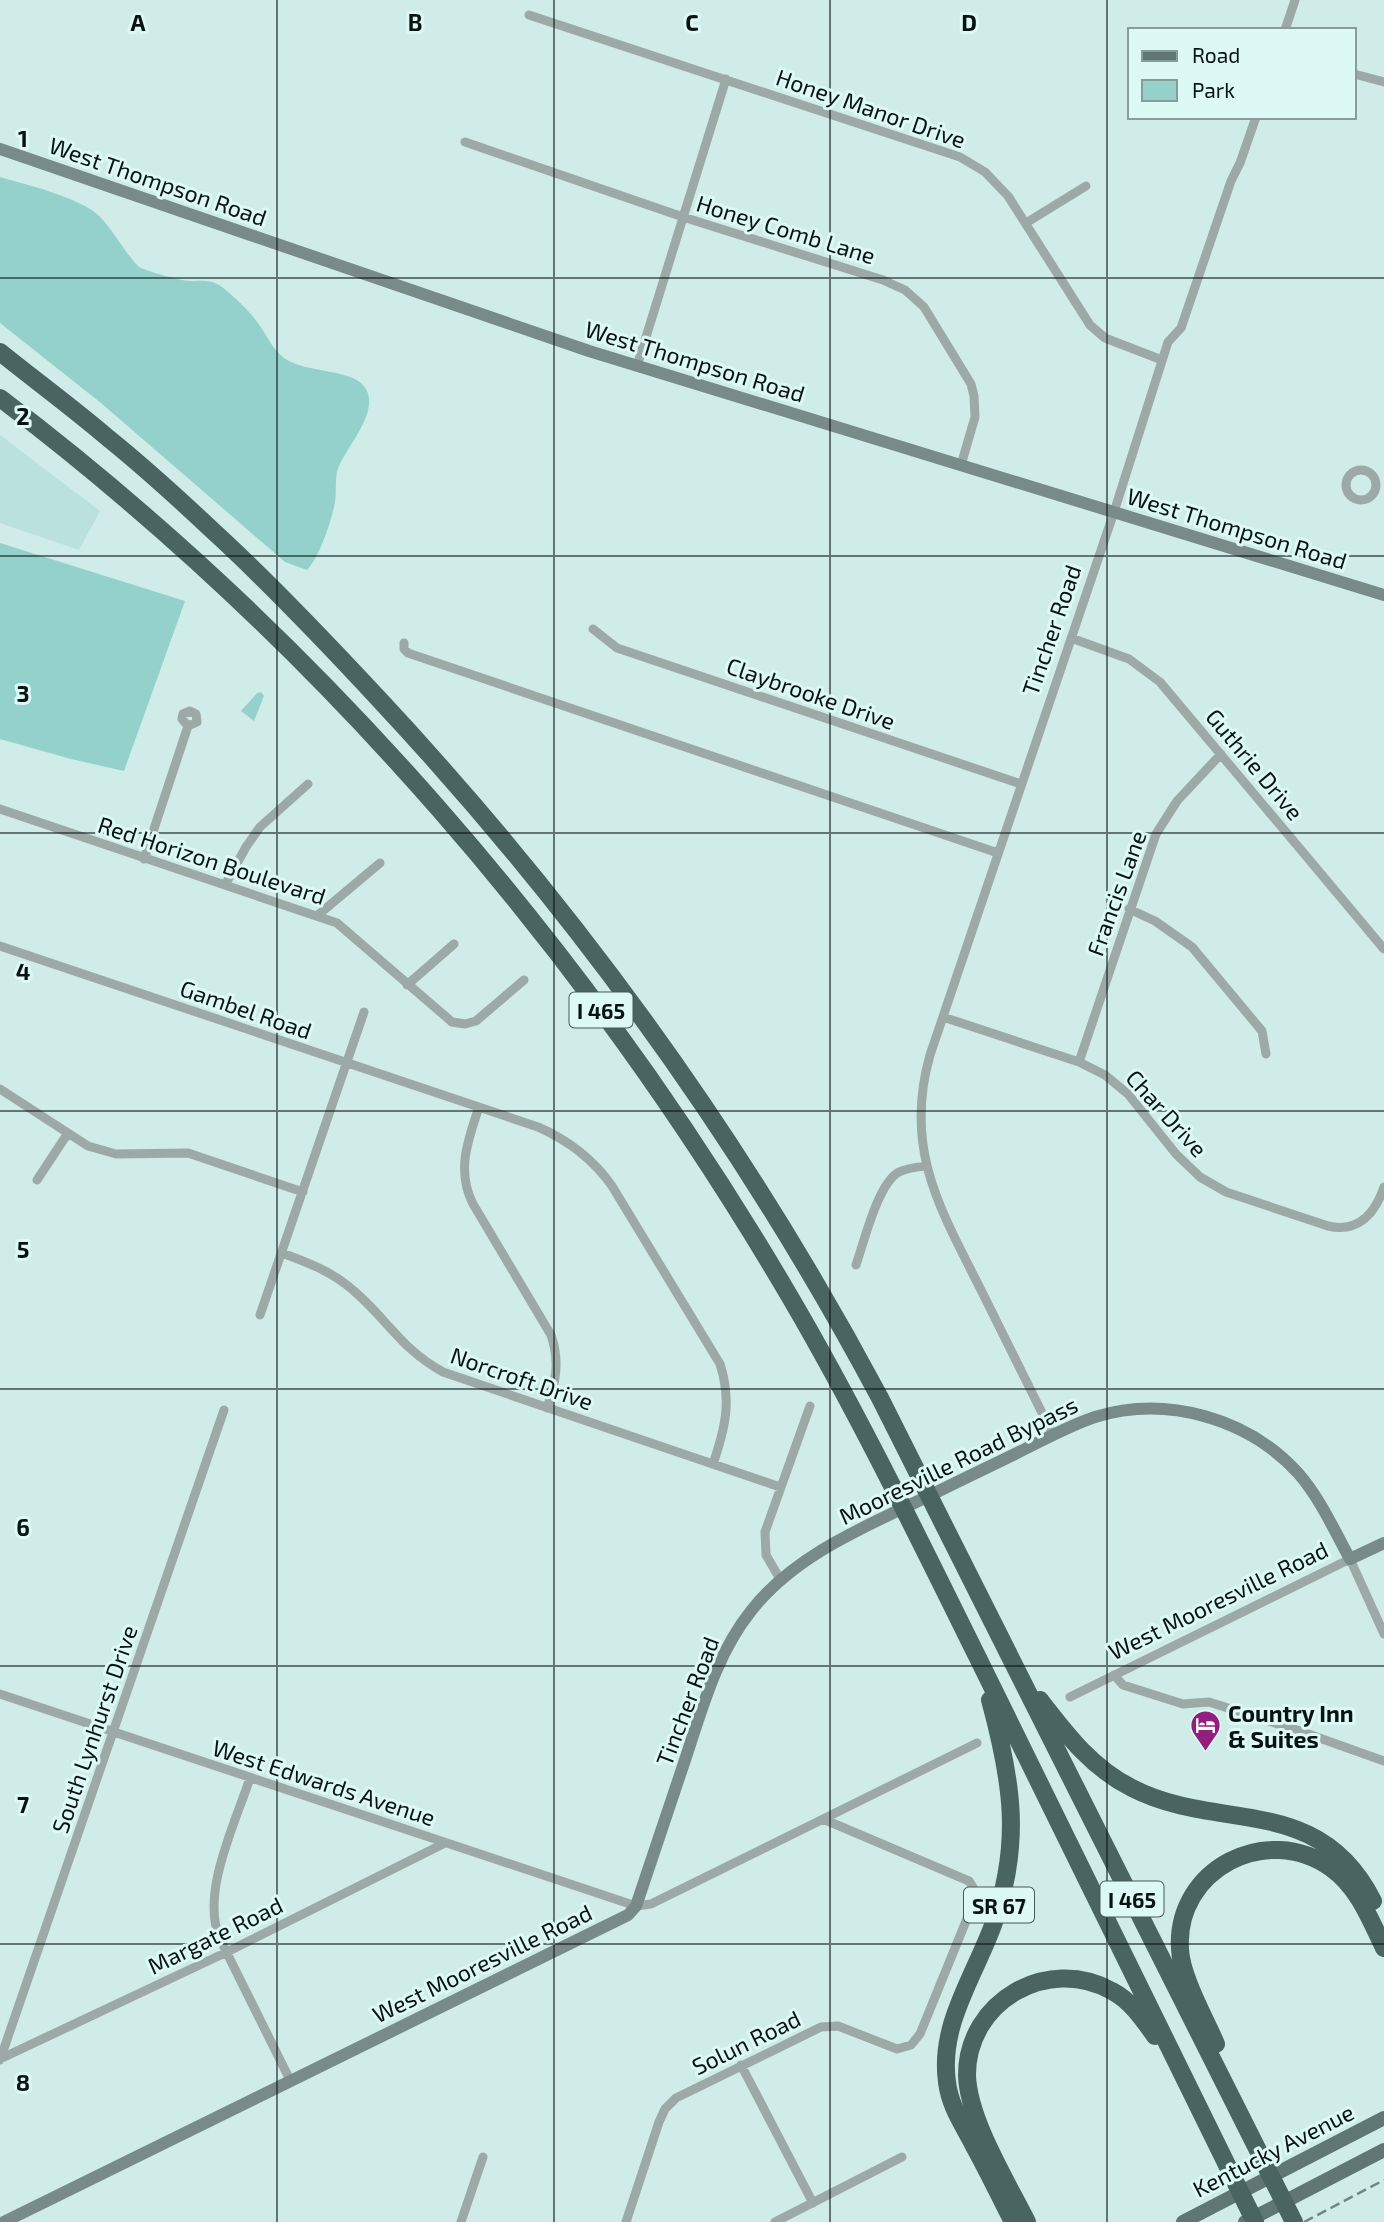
<svg xmlns="http://www.w3.org/2000/svg" width="1384" height="2222" font-family="'Exo 2',sans-serif">
	<style>
		.built { fill: #bae1dc }
		.green { fill: #94d1ca }
		.lines { fill: none; stroke-linecap: round; stroke-linejoin: round }
		.street { stroke: #9ca9a7; stroke-width: 9 }
		.secondary { stroke: #798b89; stroke-width: 12 }
		.primary { stroke: #607673; stroke-width: 14 }
		.highway { stroke: #4a6461; stroke-width: 18 }
		.rail { stroke: #728784; stroke-width: 2.5; stroke-dasharray: 10 5; stroke-linecap: butt }
		.grid { fill: none; stroke: #091312; stroke-width: 2; stroke-opacity: 0.55 }
		.labels { text-anchor: middle; dominant-baseline: central; stroke-width: 6; stroke-linejoin: round; paint-order: stroke }
		.shield { fill: #dcf9f5; stroke: #485856; stroke-width: 2 }
		.shield-label { font-size: 21px; font-weight: bold; fill: #091312 }
		.street-label { font-size: 23px; fill: #091312; stroke: #dcf9f5 }
		.poi-label { font-size: 23px; font-weight: bold; fill: #091312; stroke: #dcf9f5; text-anchor: start }
		.grid-label { font-size: 23px; text-anchor: middle; font-weight: bold; fill: #091312; stroke: #dcf9f5; stroke-width: 6; stroke-linejoin: round; paint-order: stroke }
	</style>
	<rect width="100%" height="100%" fill="#cfece8"/>
	<!-- built -->
	<path class="built" d="M0,435L100,511L79,550L0,523Z"/>
	<!-- green -->
	<path class="green" d="M0,177C25,184 80,198 98,215C111,226 132,264 141,268C153,273 169,277 182,280C197,283 208,277 222,287C236,298 253,314 262,329C270,341 273,349 284,358C306,374 355,368 366,389C379,412 348,445 339,466C334,477 337,490 335,502C332,520 319,558 307,570L285,562L101,403L0,323Z
		M0,543L185,601L124,771L71,759L0,739Z
		M261,692L264,696L254,721L241,711L257,693Z"/>
	<g class="lines">
		<!-- street -->
		<path class="street" d="M529,15L960,157L985,172L1008,196L1090,325L1105,338L1162,360
			M1285,30L1295,0
			M1354,74L1384,82
			M465,142L683,217L883,280L905,290L924,307L971,384L974,396L975,417L961,465
			M1026,223L1086,186
			M637,366L726,79
			M1346 485a15 15 0 1 1 30 0a15 15 0 1 1-30 0Z
			M593,629L617,648L1021,784
			M1071,638L1129,659L1160,682L1384,949
			M404,643V649L408,653L998,853
			M0,809L337,923L452,1022L465,1024L476,1021L524,980
			M144,859L188,726L197,722L196,714L190,711L183,714L182,719L188,726
			M225,885L246,847L260,827L308,784
			M1129,909L1155,921L1192,947L1262,1031L1266,1054
			M318,915L380,863
			M0,946L538,1127C568,1140 593,1159 612,1186L720,1364C732,1401 725,1429 713,1464
			M407,985L454,944
			M943,1017L1079,1062L1105,1075L1128,1094L1176,1154L1200,1177L1226,1192L1328,1226C1358,1233 1375,1214 1384,1187
			M1079,1062L1156,834L1177,801L1221,754
			M0,1089L88,1146L116,1154L188,1153L303,1192
			M479,1107C468,1140 456,1171 473,1204L551,1335C560,1361 556,1382 547,1408
			M37,1180L68,1133
			M282,1253C309,1263 333,1272 354,1291C388,1320 401,1349 443,1372L780,1487
			M856,1265C864,1242 878,1183 899,1172C907,1168 917,1167 926,1166
			M260,1315L364,1012
			M1053,1435C1029,1387 1006,1340 982,1292C941,1210 903,1150 930,1055L1114,512L1168,342L1181,328L1231,181L1240,163L1256,117
			M780,1579L766,1555L765,1532L810,1406
			M1114,1675L1123,1685L1183,1704L1209,1702L1297,1730L1384,1761
			M0,1694L636,1906L651,1904L977,1743
			M1070,1697L1350,1559L1384,1634
			M250,1778C235,1824 200,1894 220,1939L290,2080
			M0,2059L227,1952L445,1843
			M0,2060L224,1410
			M741,2065L813,2203
			M461,2222L483,2157
			M626,2222L659,2122L665,2109L676,2098L821,2027L838,2026L897,2049L911,2045L920,2034L975,1899L974,1889L969,1881L823,1819
			M775,2222L902,2157"/>
		<!-- secondary -->
		<path class="secondary" d="M0,149L589,351L1384,595
			M4,2222L628,1915L636,1906C652,1857 669,1809 685,1760C702,1709 717,1653 751,1611C797,1552 872,1524 937,1492C967,1477 997,1463 1027,1448C1049,1437 1071,1425 1095,1417C1166,1395 1248,1418 1298,1473C1320,1498 1334,1530 1350,1559L1384,1543"/>
		<!-- primary -->
		<path class="primary" d="M1183,2222L1384,2118
			M1245,2222L1384,2150"/>
		<!-- highway -->
		<path class="highway" d="M0,352C36,381 73,408 108,438C144,467 178,498 212,530C270,583 324,640 377,697C576,910 743,1141 880,1398L1294,2222
			M0,398C319,640 588,952 790,1297C858,1413 917,1535 977,1656C1069,1845 1161,2034 1255,2222
			M990,1700C1012,1781 1022,1843 993,1925C974,1977 939,2025 947,2082C950,2107 963,2124 974,2146C988,2171 1000,2197 1013,2222
			M1040,1700C1067,1735 1092,1768 1132,1788C1219,1833 1318,1792 1373,1901
			M1216,2044C1205,2018 1181,1976 1180,1949C1175,1869 1267,1822 1331,1868C1358,1887 1370,1919 1384,1948
			M1027,2222C1007,2182 968,2119 967,2075C967,2001 1048,1955 1112,1991C1131,2001 1143,2019 1155,2036"/>
		<!-- rail -->
		<path class="rail" d="M1304,2222L1384,2180"/>
	</g>
	<!-- grid -->
	<path class="grid" d="M277,0V2222M554,0V2222M830,0V2222M1107,0V2222M0,278H1384M0,556H1384M0,833H1384M0,1111H1384M0,1389H1384M0,1666H1384M0,1944H1384"/>
	<!-- icons -->
	<defs>
		<symbol id="hotel-pin" viewBox="-11 -11 22 30"><path d="M0 17L-7.5 6A9.5 9.5 0 1 1 7.5 6Z" fill="#921e7d" stroke="#dcf9f5"/><path d="M-6-4.5h1.5V1H6V5H4.5V3h-9V5H-6ZM-4 0a1.8 1.8 0 1 1 3.6 0ZM.5 0V-2.5h3Q6-2.5 6 0Z" fill="#fff"/></symbol>
	</defs>
	<g fill-rule="evenodd">
		<use href="#hotel-pin" x="1188" y="1708" width="35" height="47"/>
	</g>
	<g class="labels">
		<!-- shield labels -->
		<g class="shield">
			<rect x="569.5" y="992.5" width="63" height="35" rx="5"/>
			<rect x="1100.5" y="1881.5" width="63" height="35" rx="5"/>
			<rect x="964" y="1887.5" width="70" height="35" rx="5"/>
		</g>
		<g class="shield-label">
			<text x="601" y="1010">I 465</text>
			<text x="1132" y="1899">I 465</text>
			<text x="999" y="1905">SR 67</text>
		</g>
		<!-- street labels -->
		<g class="street-label">
			<text transform="translate(871 108) rotate(19)">Honey Manor Drive</text>
			<text transform="translate(158 181) rotate(19)">West Thompson Road</text>
			<text transform="translate(786 229) rotate(17)">Honey Comb Lane</text>
			<text transform="translate(695 361) rotate(17)">West Thompson Road</text>
			<text transform="translate(1237 528) rotate(17)">West Thompson Road</text>
			<text transform="translate(1051 630) rotate(-71)">Tincher Road</text>
			<text transform="translate(811 693) rotate(19)">Claybrooke Drive</text>
			<text transform="translate(1255 764) rotate(50)">Guthrie Drive</text>
			<text transform="translate(212 860) rotate(18)">Red Horizon Boulevard</text>
			<text transform="translate(1116 893) rotate(-70)">Francis Lane</text>
			<text transform="translate(246 1009) rotate(19)">Gambel Road</text>
			<text transform="translate(1167 1113) rotate(48)">Char Drive</text>
			<text transform="translate(522 1378) rotate(19)">Norcroft Drive</text>
			<text transform="translate(958 1460) rotate(-26)">Mooresville Road Bypass</text>
			<text transform="translate(1218 1600) rotate(-26)">West Mooresville Road</text>
			<text transform="translate(687 1701) rotate(-69)">Tincher Road</text>
			<text transform="translate(94 1729) rotate(-71)">South Lynhurst Drive</text>
			<text transform="translate(324 1782) rotate(18)">West Edwards Avenue</text>
			<text transform="translate(215 1935) rotate(-26)">Margate Road</text>
			<text transform="translate(482 1963) rotate(-26)">West Mooresville Road</text>
			<text transform="translate(746 2042) rotate(-26)">Solun Road</text>
			<text transform="translate(1273 2150) rotate(-27)">Kentucky Avenue</text>
		</g>
		<!-- poi labels -->
		<g class="poi-label">
			<text x="1228" y="1713">Country Inn<tspan x="1228" dy="26">&amp; Suites</tspan></text>
		</g>
	</g>
	<g class="grid-label">
		<text x="138" y="31">A</text>
		<text x="415" y="31">B</text>
		<text x="692" y="31">C</text>
		<text x="969" y="31">D</text>
		<text x="23" y="147">1</text>
		<text x="23" y="425">2</text>
		<text x="23" y="702">3</text>
		<text x="23" y="980">4</text>
		<text x="23" y="1258">5</text>
		<text x="23" y="1536">6</text>
		<text x="23" y="1813">7</text>
		<text x="23" y="2091">8</text>
	</g>
	<!-- legend -->
	<rect x="1128" y="28" width="228" height="91" fill="#dcf9f5" stroke="#889d9a" stroke-width="2"/>
	<rect x="1142" y="51" width="35" height="10" fill="#607673" stroke="#889d9a" stroke-width="2"/>
	<text x="1192" y="63" font-size="21" fill="#091312">Road</text>
	<rect x="1142" y="80" width="35" height="21" fill="#94d1ca" stroke="#889d9a" stroke-width="2"/>
	<text x="1192" y="98" font-size="21" fill="#091312">Park</text>
</svg>
